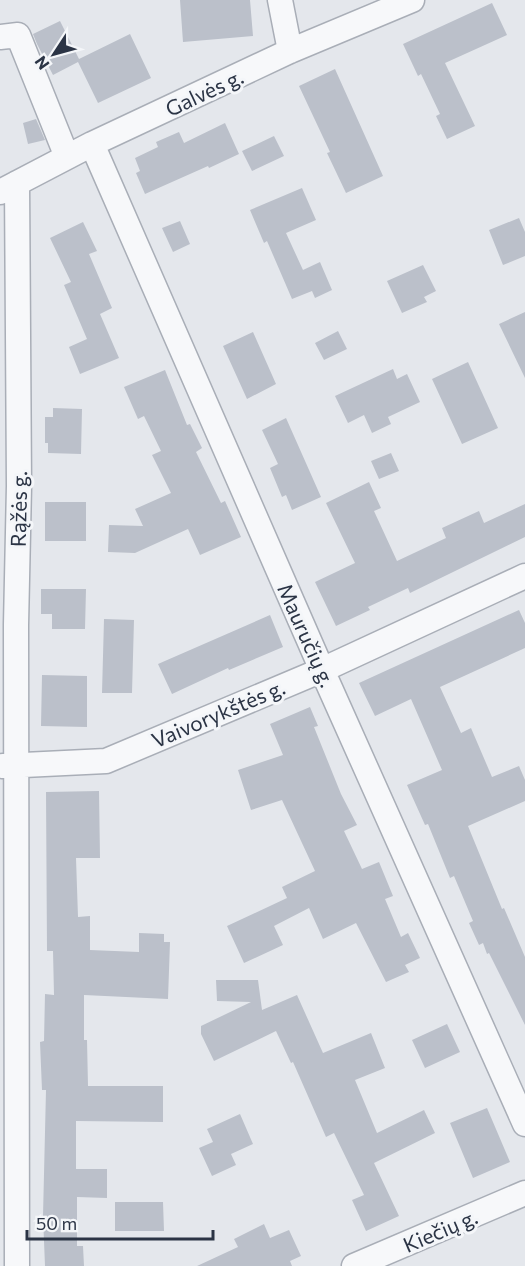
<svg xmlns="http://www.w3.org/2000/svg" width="525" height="1266" font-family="Commissioner,sans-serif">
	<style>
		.building { fill: #bbc0ca }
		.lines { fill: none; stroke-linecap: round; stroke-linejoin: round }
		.street-casing { stroke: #a9aeb7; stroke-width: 27 }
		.street { stroke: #f7f8fa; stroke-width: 24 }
		.labels { text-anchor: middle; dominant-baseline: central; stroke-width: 6; stroke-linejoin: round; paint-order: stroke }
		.street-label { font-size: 21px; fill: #2b3445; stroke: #f4f6f9 }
	</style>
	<rect width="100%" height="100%" fill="#e4e7ec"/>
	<!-- building -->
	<path class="building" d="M180,0H250L253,36L183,42Z
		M492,3L507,35L445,63L475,126L447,139L436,116L440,114L421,74L418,76L403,44Z
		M60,21L79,59L130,34L151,78L98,103L78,62L53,75L37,44L33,34Z
		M335,69L383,176L346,193L327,153L330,152L299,86Z
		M36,119L45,140L28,144L23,123Z
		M225,123L239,154L209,168L208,166L145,194L136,173L140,171L135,158L158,147L156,142L179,132L184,143Z
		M274,136L284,156L252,171L242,151Z
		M302,188L316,220L286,233L303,270L320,262L332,290L315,298L312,291L292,299L267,241L264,243L250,210Z
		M519,218L525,232V256L503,265L489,230Z
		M180,221L190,244L173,252L162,228Z
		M83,222L97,251L89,254L112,308L100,314L119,358L80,374L69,347L87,339L64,285L71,282L50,238Z
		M423,265L436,291L424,297L427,302L402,313L387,281Z
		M525,312V378L499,324Z
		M338,331L347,349L324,360L315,343Z
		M253,332L276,384L247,399L223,346Z
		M468,362L498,428L462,444L432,379Z
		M393,369L397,379L407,374L420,402L388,417L391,424L372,433L364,415L348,423L335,396Z
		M165,370L187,425L190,424L202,448L196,452L221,503L225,501L241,537L200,555L188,529L135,553L108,552L109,525L143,526L135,509L171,493L152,455L161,451L144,416L138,419L124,387Z
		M53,408L82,409L81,454L48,453V443H45V417H53Z
		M286,418L321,497L292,510L286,495L282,497L270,468L278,464L262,430Z
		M391,453L399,471L379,479L371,461Z
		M369,482L381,508L374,511L397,561L446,538L442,528L479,511L484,523L525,504V537L410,593L408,588L368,607L370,610L336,626L315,582L355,563L326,503Z
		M45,502H86V541H45Z
		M41,589H86L85,629H52V614H41Z
		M519,610L525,623V648L440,687L461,733L471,728L492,777L519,766L525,780V801L468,826L502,909L504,908L525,957V1025L489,953L487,954L483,943L479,945L469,923L473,921L454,876L450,878L428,824L425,825L407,785L442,770L411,699L375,716L359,683Z
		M270,615L283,647L229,670L228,668L172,694L158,664Z
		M104,619L134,620L132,693H102Z
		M42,675L87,676V727L41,726Z
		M310,707L318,726L314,727L341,794L357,825L344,831L362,869L379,862L393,896L385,899L401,937L408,933L420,958L405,965L409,972L386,982L356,923L323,939L309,908L274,926L283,945L244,963L227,926L287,898L282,887L315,871L282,800L251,810L238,770L283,755L270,724Z
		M99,791L100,858H76L78,917L90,916V950L139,952V933L164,934V942H170L168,999L84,995V1040H87L88,1086H163V1122L76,1121V1169H107V1198L77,1197V1246H83L84,1266H45L43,1216L46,1090H42L40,1042L44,1041L45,994L54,995L53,951H47L46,792Z
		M216,980H258L262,1010L297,995L323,1053L371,1033L385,1068L355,1080L377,1133L424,1110L435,1133L374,1163L399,1216L366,1231L352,1200L364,1195L334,1133L326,1137L293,1062L291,1063L276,1031L214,1061L201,1034V1026L251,1002L217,1001Z
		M447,1024L460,1052L425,1068L412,1040Z
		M487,1108L510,1162L473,1178L450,1123Z
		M240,1114L253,1144L231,1154L236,1165L212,1176L199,1148L213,1142L207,1129Z
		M115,1202H163L164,1231H115Z
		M264,1224L270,1238L289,1230L301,1256L290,1261L292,1266H197L238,1247L234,1239Z"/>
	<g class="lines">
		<defs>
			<path id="street" d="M280,0L290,51
				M0,37L18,35L67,157
				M92,144L322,670L525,1124
				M17,183L19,486L16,625L17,1266
				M0,192L92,144L290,51L412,0
				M3,766L106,761L322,670L525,576
				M354,1266L525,1193"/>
		</defs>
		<!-- street casing -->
		<use href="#street" class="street-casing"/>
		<!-- street -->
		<use href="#street" class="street"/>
	</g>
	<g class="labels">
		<!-- street labels -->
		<g class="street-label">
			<text transform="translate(204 92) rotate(-25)">Galvės g.</text>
			<text transform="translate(18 509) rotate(-89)">Rąžės g.</text>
			<text transform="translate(307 635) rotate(66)">Mauručių g.</text>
			<text transform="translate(218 713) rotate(-23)">Vaivorykštės g.</text>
			<text transform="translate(440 1230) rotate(-23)">Kiečių g.</text>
		</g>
	</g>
	<!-- north arrow -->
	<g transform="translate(54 54) rotate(234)" stroke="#f4f6f9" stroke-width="4.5" paint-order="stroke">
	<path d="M0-4.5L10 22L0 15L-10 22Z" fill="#2b3445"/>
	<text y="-9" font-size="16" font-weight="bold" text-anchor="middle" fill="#2b3445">N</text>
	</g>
	<!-- scale -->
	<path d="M27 1230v9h186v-9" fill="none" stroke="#2b3445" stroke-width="3"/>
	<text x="36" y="1230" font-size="18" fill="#2b3445" stroke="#f4f6f9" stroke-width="4.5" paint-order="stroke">50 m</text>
</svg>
